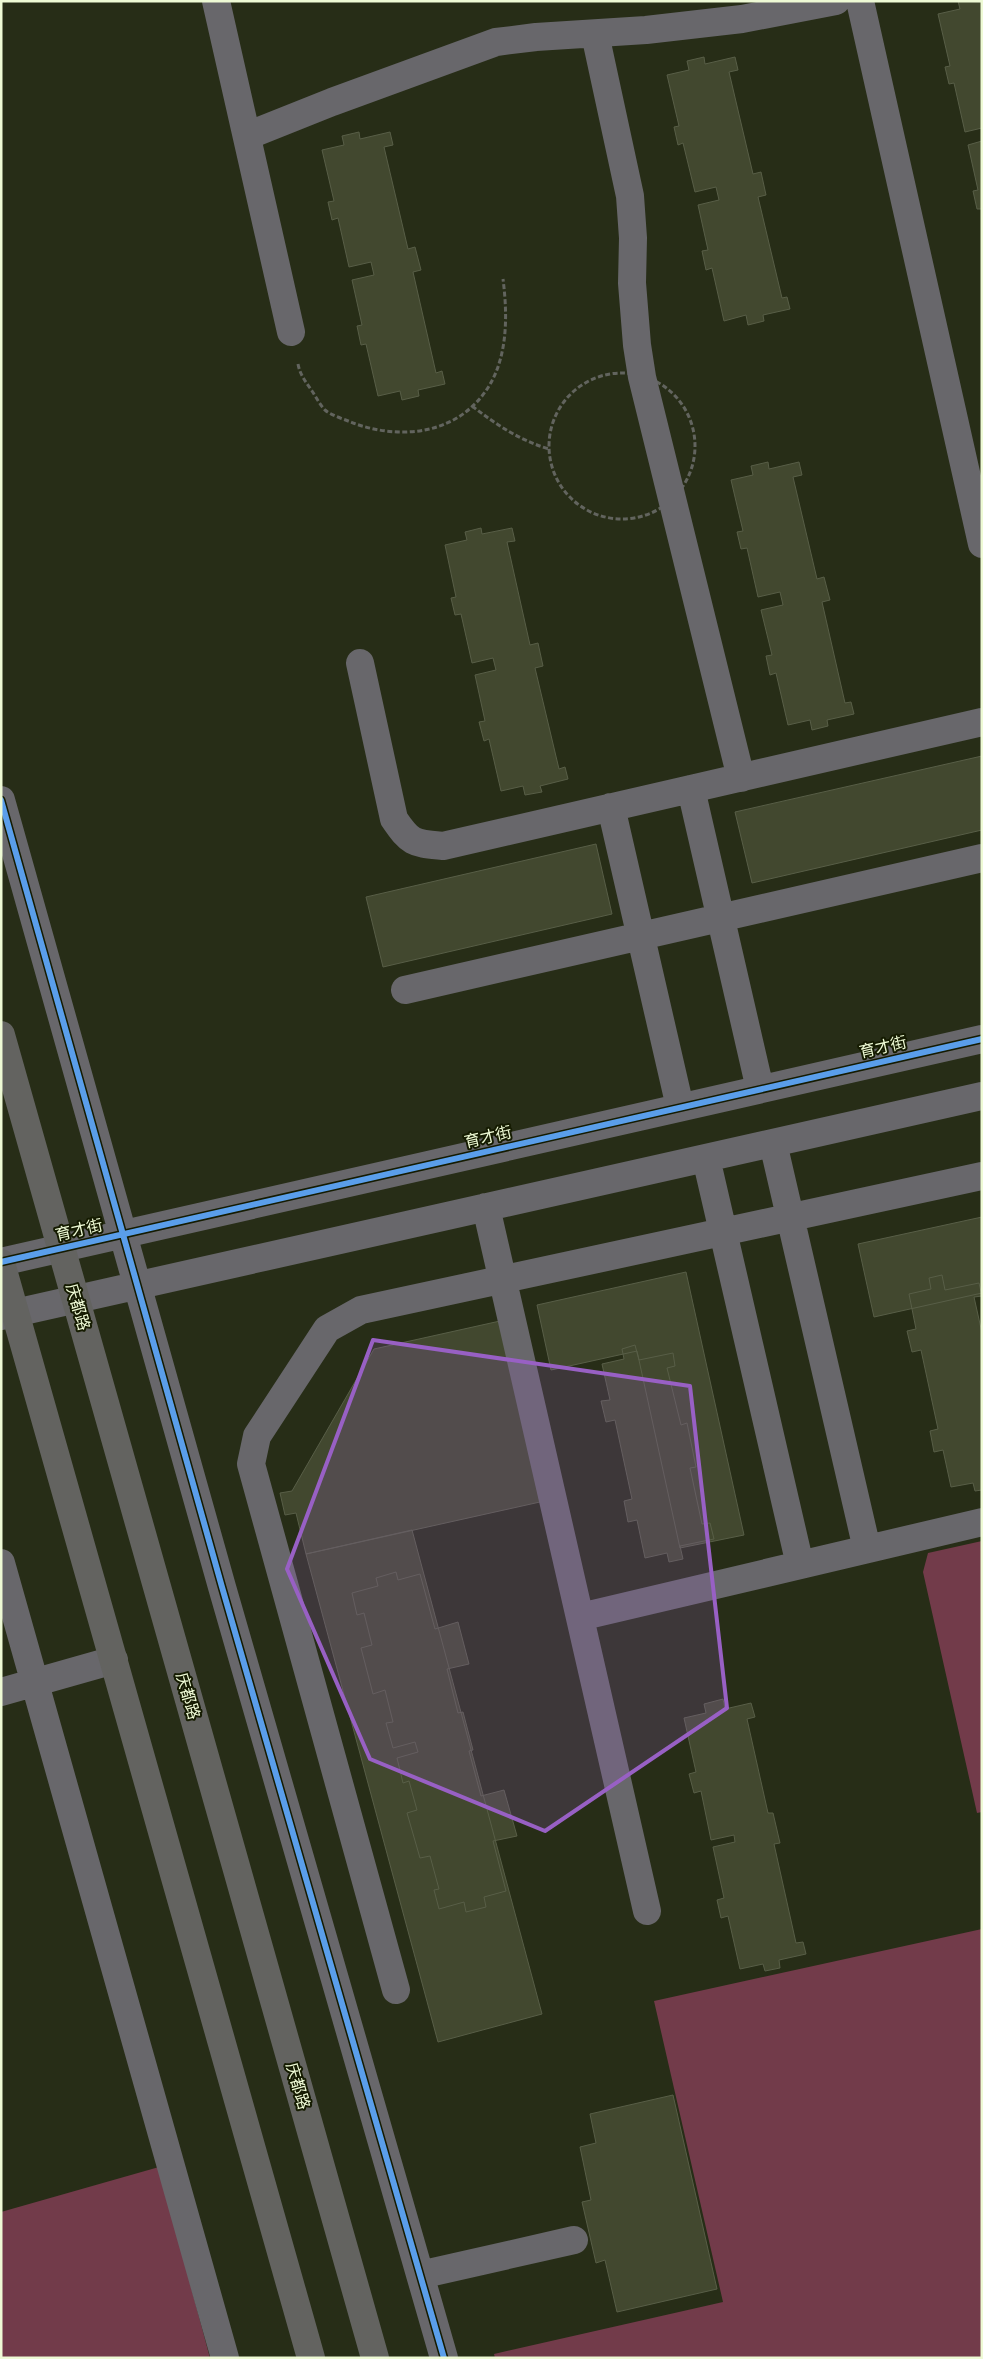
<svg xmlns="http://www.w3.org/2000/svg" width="983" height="2359" font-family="'Roboto Condensed','Noto Sans SC',sans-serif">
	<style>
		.green { fill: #723b4a }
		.building { fill: #42482f; stroke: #585e47 }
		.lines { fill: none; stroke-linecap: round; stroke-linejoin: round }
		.path { stroke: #62645e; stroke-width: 3; stroke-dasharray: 5 2.5; stroke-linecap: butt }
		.minor { stroke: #68676b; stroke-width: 28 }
		.highway { stroke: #636360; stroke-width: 28 }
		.cycleway-casing { stroke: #151b01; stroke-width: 9 }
		.cycleway { stroke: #5a9eea; stroke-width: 6 }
		.marked { fill: #9860c4; fill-opacity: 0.2; stroke: #9860c4; stroke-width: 4; stroke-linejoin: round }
		.labels { text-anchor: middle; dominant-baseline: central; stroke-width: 4; stroke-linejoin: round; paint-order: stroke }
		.street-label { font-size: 16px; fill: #eefad5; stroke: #151b01 }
	</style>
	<rect width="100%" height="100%" fill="#272d17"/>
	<!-- green -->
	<path class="green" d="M982,1541V1812L977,1813L923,1572L928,1553Z
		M982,1929V2358H495L494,2354L723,2302L654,2001Z
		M159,2167L210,2358H1V2212Z"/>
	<!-- building -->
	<path class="building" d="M958,1L982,2V128L965,132L954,83L949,84L945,67L950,66L938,14L960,9Z
		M704,57L705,64L735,57L738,70L729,72L753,174L761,172L766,195L758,197L782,298L787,297L790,309L763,315L764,321L748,325L746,315L724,321L712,268L706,270L702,251L708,250L698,205L719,200L716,187L695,192L683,143L678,145L674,127L679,126L667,75L689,70L687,61Z
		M359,132L360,139L390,132L393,145L384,147L408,249L415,247L421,270L413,272L436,373L442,371L445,384L418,390L419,396L402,400L400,391L378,396L366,344L361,345L357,326L362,325L352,280L374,275L371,262L349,267L338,218L332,220L328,202L334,201L322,150L344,145L342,136Z
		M982,141V209H977L973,191L978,190L968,145Z
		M768,462L769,469L799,462L802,475L793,477L817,579L824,577L830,600L822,602L845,703L851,702L854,714L827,720L828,726L812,730L810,720L788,725L776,673L770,675L766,656L772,655L761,610L783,605L780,592L758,597L747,548L741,549L737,532L743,531L731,480L753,475L751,466Z
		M481,528L482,534L512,528L515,541L507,542L530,645L538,643L543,666L535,668L559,769L565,767L568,779L540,786L542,792L525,795L523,786L501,791L489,739L484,741L479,722L485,721L475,675L496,670L493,658L472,663L461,614L455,615L451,598L456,597L445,545L467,540L465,532Z
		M982,756V830L752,883L735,812Z
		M596,844L612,914L383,967L366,897Z
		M982,1217V1293L874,1317L858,1244Z
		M686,1272L744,1535L680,1548L637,1351L551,1370L537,1305Z
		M942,1275L945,1290L979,1283L982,1296L974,1297L982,1333V1490L975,1491L973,1483L951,1487L943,1450L934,1452L930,1431L938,1429L921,1350L912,1352L907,1331L916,1329L909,1294L931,1289L929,1278Z
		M500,1321L540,1502L306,1554L296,1513L285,1515L280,1493L292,1491L374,1349Z
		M635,1345L639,1360L673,1353L675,1366L667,1368L681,1425L687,1423L696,1467L690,1468L702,1524L710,1523L714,1539L680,1546L683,1559L669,1562L667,1553L645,1558L637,1520L628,1522L624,1501L632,1499L615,1420L606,1422L601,1401L610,1400L602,1364L624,1359L622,1349Z
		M412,1530L542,2014L438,2042L306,1554Z
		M396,1572L398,1580L420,1574L435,1629L458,1622L469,1664L447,1669L458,1713L463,1712L473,1750L469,1751L481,1796L504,1790L517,1836L493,1841L506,1891L484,1897L486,1907L466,1912L464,1902L439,1909L434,1890L439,1889L430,1856L420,1858L407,1813L417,1810L409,1781L403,1783L397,1758L418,1752L415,1742L393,1748L386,1723L393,1722L385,1690L373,1694L361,1648L372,1645L364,1613L357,1615L352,1593L378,1586L376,1578Z
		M723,1699L725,1709L751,1703L755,1717L747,1719L768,1813H773L780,1843L774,1844L796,1943L803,1942L806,1954L779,1960L780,1968L765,1971L763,1964L740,1969L728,1916L721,1918L717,1900L724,1898L713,1847L735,1842L734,1835L711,1840L701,1791L694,1793L689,1774L696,1772L684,1718L706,1713L704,1704Z
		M673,2095L717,2289L617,2312L605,2260L596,2263L582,2202L591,2200L580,2147L596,2143L590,2114Z"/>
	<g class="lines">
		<!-- path -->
		<path class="path" d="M298,364C300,375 306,382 312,391C316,397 320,405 325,410C332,416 344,419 353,423C397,439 450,436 482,396C508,364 508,318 503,279
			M549 446a73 73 0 1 1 146 0a73 73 0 1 1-146 0Z
			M472,406C497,425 519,440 549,449"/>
		<!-- minor -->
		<path class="minor" d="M216,1L291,332
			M860,1L982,544
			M595,34L630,196L633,238L632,283L637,345L642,377L741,778
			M247,136L332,102L496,42L536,37L646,30L742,19L836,1
			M360,663L394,819C411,844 414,843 443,846L982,722
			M691,789L760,1089
			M1,800L222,1587L444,2358
			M611,807L680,1107
			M405,990L982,858
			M773,1143L867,1549
			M706,1158L800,1565
			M486,1207L647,1911
			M1,1262L982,1039
			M1,1316L982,1096
			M1,1563L225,2358
			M580,1617L982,1522
			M1,1692L114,1660
			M396,1990L251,1464L257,1436L327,1329L361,1310L982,1176
			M420,2275L574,2240"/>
		<!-- highway -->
		<path class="highway" d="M1,1035L375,2358
			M1,1263L311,2358"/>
		<defs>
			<path id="cycleway" d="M1,800L222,1587L444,2358
				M1,1262L982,1039"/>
		</defs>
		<!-- cycleway casing -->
		<use href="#cycleway" class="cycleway-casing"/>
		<!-- cycleway -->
		<use href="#cycleway" class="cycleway"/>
	</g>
	<!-- marked area -->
	<path class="marked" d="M373,1340L690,1386L727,1708L545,1831L370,1759L287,1569Z"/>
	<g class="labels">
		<!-- street labels -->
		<g class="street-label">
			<text transform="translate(883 1047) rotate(-13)">育才街</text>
			<text transform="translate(488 1137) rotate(-13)">育才街</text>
			<text transform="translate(79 1230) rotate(-13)">育才街</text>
			<text transform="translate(78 1307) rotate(74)">庆都路</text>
			<text transform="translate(188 1696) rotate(74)">庆都路</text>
			<text transform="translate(298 2086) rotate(74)">庆都路</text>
		</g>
	</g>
	<!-- border -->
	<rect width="983" height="2359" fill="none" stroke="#eefad5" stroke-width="5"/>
</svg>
